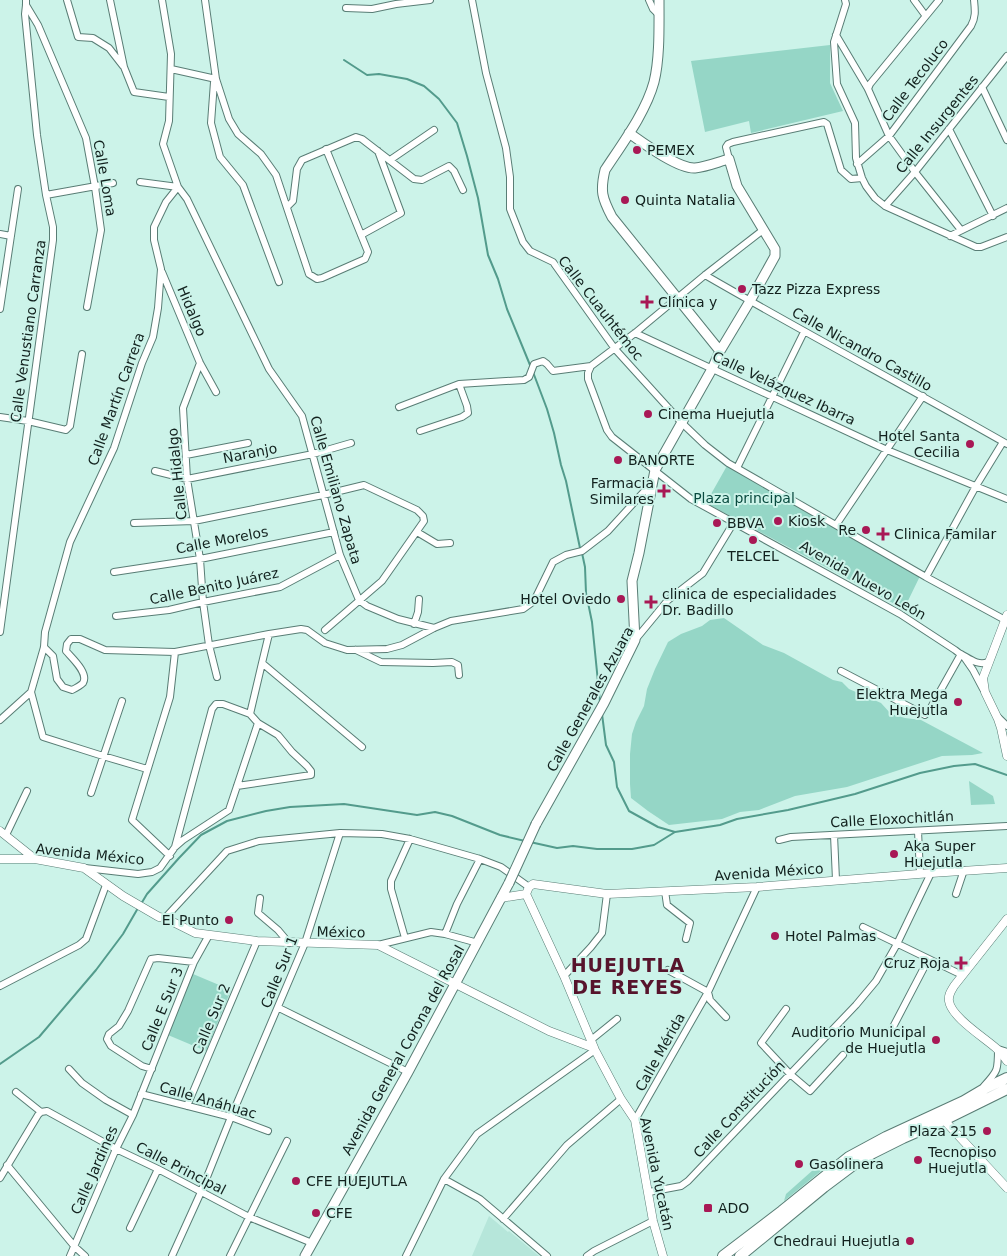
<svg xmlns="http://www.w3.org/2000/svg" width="1007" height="1256" font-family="'DejaVu Sans',sans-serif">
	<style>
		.built { fill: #b6e6da }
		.green { fill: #95d6c6 }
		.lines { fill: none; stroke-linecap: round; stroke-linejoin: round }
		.stream { stroke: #539b8c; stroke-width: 2 }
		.minor-casing { stroke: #597d75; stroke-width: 8 }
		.tertiary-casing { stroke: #597d75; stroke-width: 9 }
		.secondary-casing { stroke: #597d75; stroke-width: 11 }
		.primary-casing { stroke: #597d75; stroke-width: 12 }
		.minor { stroke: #fff; stroke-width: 6 }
		.tertiary { stroke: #fff; stroke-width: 8 }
		.secondary { stroke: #fff; stroke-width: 9 }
		.primary { stroke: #fff; stroke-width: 10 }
		.secondary-bridge-casing { stroke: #597d75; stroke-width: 11; stroke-linecap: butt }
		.secondary-bridge { stroke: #fff; stroke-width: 9 }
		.poi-dot { fill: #a81855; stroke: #ccf3e9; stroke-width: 2 }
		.labels { text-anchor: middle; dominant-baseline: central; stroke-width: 4; stroke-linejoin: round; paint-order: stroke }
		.street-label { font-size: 14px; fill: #12211e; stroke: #ccf3e9 }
		.poi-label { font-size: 14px; fill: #12211e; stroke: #ccf3e9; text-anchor: start }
		.park-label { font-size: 14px; fill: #094a3f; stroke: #ccf3e9 }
		.district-label { font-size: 19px; font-weight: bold; letter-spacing: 1px; fill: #57142c; stroke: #ccf3e9 }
	</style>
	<rect width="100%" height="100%" fill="#ccf3e9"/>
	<!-- built -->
	<path class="built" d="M489,1216L508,1232L509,1231L539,1256H472Z"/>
	<!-- green -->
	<path class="green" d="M830,45V83L843,111L751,133L749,121L705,132L691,61Z
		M728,464L921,574L904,609L706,503Z
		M724,618L763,645L784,653L833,680L842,682L849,689L881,703L891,714L905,718L921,720L983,753L972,755L942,756L847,787L795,796L759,810L740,812L722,819L669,825L648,811L631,798L630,784V754L632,734L636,722L644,706L647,689L655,669L668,642L681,634L702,626L710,620Z
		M969,781L993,796L995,804L971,805Z
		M193,974L231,990L206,1051L168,1035Z
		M813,1170H818L821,1171L784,1201L786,1194Z"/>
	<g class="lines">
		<!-- stream -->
		<path class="stream" d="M344,60L367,75L379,74L407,79L424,86L439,99L457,123L467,156L478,198L488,255L498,279L507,309L530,365
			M533,372L547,409L554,433L561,465L566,481L580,548
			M582,553L585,567L586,593L592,622L600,702
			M602,714L606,745L614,762L617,787L629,811L658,827L675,832
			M530,842L557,848L573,846L597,849H632L654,845L675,832L720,825L737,819L788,810L855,794L920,773L954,766L975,764L1007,775
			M141,904L147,894L179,858L201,835L227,821L266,811L290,807L344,804L417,815L435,812L452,816L500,835L525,841
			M0,1064L39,1037L96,970L123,934L138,908"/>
		<defs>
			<path id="minor" d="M67,0L78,37L93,38L109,48L123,66
				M110,0L124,67L134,92L169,97
				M162,0L171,54L169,121L163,144L178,187L187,199L269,369L302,416L340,555L359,600L367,606L398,619L434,628
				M205,0L216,79L229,119L238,134L261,154L276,175L309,274L317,279L322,278L365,259L368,252L326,149
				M472,0L486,73L506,148L510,177V209L523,242L530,251L553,262L615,349L682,423L705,445L728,463L926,577L1007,621
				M649,0L653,9L659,15
				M845,0L846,4L834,42L837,84L855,123L856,158L862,178L866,186L875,198L885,206L976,247H981L1007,237
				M914,0L925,15
				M26,5L38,25L86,138L95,187L101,230L87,307
				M346,8L372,9L396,4L430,0
				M836,35L868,89L889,136L915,172L961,230
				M171,69L216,79L214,82L211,123L220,157L243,185L279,282
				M982,87L1007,140
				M868,89L870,84L939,0
				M949,129L993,216
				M729,159L726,147L728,144L733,142L824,122L827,124L841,170L851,179L862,178
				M390,160L434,130
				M857,164L889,136L971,26C976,17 975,10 974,0
				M140,182L178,187
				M46,195L113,183
				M885,206L915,172L1007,56
				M287,207L293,201L297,169L302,160L356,137L362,139L414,179L422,180L449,166L454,171L463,190
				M763,230L705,275L635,333L591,366L588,373V379L607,430L612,437L691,499L900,614L955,650L964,657L973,670L983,689
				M0,234L11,236
				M361,235L401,213L378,151
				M950,236L1007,208
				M162,272L200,363L216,392
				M705,275C805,333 907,387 1007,444
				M0,309L18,189
				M635,333L887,450L1007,499
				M200,363L183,408L187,479L200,559L203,602L209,645L217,677
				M399,407L459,384L524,380L529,377L534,364L543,361L547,364L553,371L591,366
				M0,417L28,421L66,430L70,426L82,354
				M420,431L462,417L468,413L467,406L459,384
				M186,455L248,443
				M737,468L804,332
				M155,471L187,479L313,454L351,443
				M134,523L194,521L323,495L364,485L417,510L423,516L424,521L382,581L325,630
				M836,525L923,396
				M417,532L437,544L450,543
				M114,572L200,559L334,532
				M926,577L976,486L1003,442
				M116,616L169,610L203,602L280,587L340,555
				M414,624L418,612L419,599
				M0,632L53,240V227L46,195L37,135L25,14L26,5V0
				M269,634L262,663L362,747
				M635,640L668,600L703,573L734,522
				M44,647L53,656L57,679L63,687L72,690C76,688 80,686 83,683C89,673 72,658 66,651L67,644L71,639H80L105,650L175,652L269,634L301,629L307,630L325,643L347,650L387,649L402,645L434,628L451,621L523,609L534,601L553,562L566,555L582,551L608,531L651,484
				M356,650L381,662L433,663L452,662L458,665L459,675
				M841,671L925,715L929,711L961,654C970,659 978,666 988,662
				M250,714L262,663
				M998,717L1007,726
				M0,720L31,692
				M147,769L103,756L43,737L31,692L44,647L45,632L70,542L114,448L142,363L153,337L158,308L161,269L154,240V227L166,202L178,187
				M91,793L122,701
				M918,831L920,873
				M6,835L27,791
				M834,835L836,880
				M779,840L791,837L1007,826
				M175,847L212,709L216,704H223L250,714L258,723L278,735L292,752L307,766L311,771V775L237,786
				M170,856L132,820L170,697L175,652
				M85,868L138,874L152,872L160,868L175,847L183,840L229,810L258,723
				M665,891L667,905L690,923L686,939
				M956,894L964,870
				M260,898L258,913L278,930L289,943
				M165,918L227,851L259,841L340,833L382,834L410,839L480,859L501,867L529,887
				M863,927L962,975
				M445,934L457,904L480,859
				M405,938L391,889V881L410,839
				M378,945L431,932L445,934L478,943
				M668,970L708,992L710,1000L726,1017
				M564,976L591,947L602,933L607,894
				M0,986L79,945L86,939L106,885
				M279,1008L408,1072
				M786,1009L761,1043L790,1074L810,1091L843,1055
				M893,1027L928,960
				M591,1040L617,1019
				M69,1069L82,1083L106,1100L133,1115
				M152,1069L142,1066L111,1046L107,1039L109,1034L119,1026L128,1011L151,959L158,958L194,962
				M984,1086C998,1071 998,1070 998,1049L1007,1052
				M16,1092L41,1112
				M141,1094L231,1117L268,1131
				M187,1106L257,941
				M41,1112L47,1111L116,1149L158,1169L249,1217L312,1243
				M635,1120L708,992L757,887
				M7,1165L75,1247L85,1256
				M0,1178L38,1115L41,1112
				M444,1179L480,1199L547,1256
				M649,1192L681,1186L688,1181L856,1005L876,981L897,944L931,873
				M503,1219L567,1145L621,1099
				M130,1228L158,1169
				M70,1256L116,1149L133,1115L194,962L209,935
				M172,1256L201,1192L231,1117L305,943L340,833
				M230,1256L287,1141
				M406,1256L444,1179L477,1134L595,1050
				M587,1256L594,1251L653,1221"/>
			<path id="tertiary" d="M1007,615L983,678L985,692L998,719L1001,728L1007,756
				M0,831L35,859
				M0,859H35L84,868L123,896L159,917L165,918L195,933L257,941L378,945L549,1031L594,1048
				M501,898L526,894
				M1007,919L954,986C951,991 948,995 949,1001C951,1017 985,1038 997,1049C1001,1052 1004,1057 1007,1061
				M944,1120L1007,1188
				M663,1256L653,1221L635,1120L621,1099L595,1050L564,976L526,894L529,887L533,884L607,894L757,887L931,873L1007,868"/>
			<path id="secondary" d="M659,0C659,25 660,58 654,82C646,112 622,144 605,170C600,191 602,198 612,217L720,351
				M536,824L604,703L635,640L632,581L639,553L655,470L712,369L720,351L750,301L775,256V249L737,186L729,159C718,162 706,167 695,168C678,169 643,143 629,133
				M305,1256L408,1072L509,883"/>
			<path id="primary" d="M723,1256L782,1211L849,1157L886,1137L964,1101L986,1088L1007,1078
				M740,1256L824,1187L856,1163L873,1153L903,1138L944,1120L1007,1089"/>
		</defs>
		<!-- minor casing -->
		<use href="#minor" class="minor-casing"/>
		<!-- tertiary casing -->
		<use href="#tertiary" class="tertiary-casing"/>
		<!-- secondary casing -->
		<use href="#secondary" class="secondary-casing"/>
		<!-- primary casing -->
		<use href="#primary" class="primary-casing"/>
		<!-- minor -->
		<use href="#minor" class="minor"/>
		<!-- tertiary -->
		<use href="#tertiary" class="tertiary"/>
		<!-- secondary -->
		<use href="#secondary" class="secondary"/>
		<!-- primary -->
		<use href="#primary" class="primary"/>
		<defs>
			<path id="secondary-bridge" d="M509,883L536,824"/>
		</defs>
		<!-- secondary-bridge casing -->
		<use href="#secondary-bridge" class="secondary-bridge-casing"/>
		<!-- secondary-bridge -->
		<use href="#secondary-bridge" class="secondary-bridge"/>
	</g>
	<!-- markers -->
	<g class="poi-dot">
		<circle cx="637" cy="150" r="5"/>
		<circle cx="625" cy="200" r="5"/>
		<circle cx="742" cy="289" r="5"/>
		<path d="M644.5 294.5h5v5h5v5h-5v5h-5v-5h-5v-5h5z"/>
		<circle cx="648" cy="414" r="5"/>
		<circle cx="970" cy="444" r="5"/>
		<circle cx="618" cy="460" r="5"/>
		<path d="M661.5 483.5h5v5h5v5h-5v5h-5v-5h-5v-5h5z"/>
		<circle cx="778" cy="521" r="5"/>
		<circle cx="717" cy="523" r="5"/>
		<circle cx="866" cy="530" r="5"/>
		<path d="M880.5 526.5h5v5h5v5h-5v5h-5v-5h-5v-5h5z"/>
		<circle cx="753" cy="540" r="5"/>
		<circle cx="621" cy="599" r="5"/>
		<path d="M648.5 594.5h5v5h5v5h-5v5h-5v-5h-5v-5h5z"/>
		<circle cx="958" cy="702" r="5"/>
		<circle cx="894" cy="854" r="5"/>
		<circle cx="229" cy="920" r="5"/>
		<circle cx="775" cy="936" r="5"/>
		<path d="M958.5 955.5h5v5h5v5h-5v5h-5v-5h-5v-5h5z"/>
		<circle cx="936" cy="1040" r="5"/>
		<circle cx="987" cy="1131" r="5"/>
		<circle cx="918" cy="1160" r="5"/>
		<circle cx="799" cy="1164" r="5"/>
		<circle cx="296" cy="1181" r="5"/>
		<rect x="703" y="1203" width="10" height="10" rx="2.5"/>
		<circle cx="316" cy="1213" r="5"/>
		<circle cx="910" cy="1241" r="5"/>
	</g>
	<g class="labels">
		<!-- street labels -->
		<g class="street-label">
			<text transform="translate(915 80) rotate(-53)">Calle Tecoluco</text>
			<text transform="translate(937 124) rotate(-51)">Calle Insurgentes</text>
			<text transform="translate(105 178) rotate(80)">Calle Loma</text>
			<text transform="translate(601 308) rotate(52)">Calle Cuauhtémoc</text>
			<text transform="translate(192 311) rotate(67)">Hidalgo</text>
			<text transform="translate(28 331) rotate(-82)">Calle Venustiano Carranza</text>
			<text transform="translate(862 349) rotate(29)">Calle Nicandro Castillo</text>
			<text transform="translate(784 388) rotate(25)">Calle Velázquez Ibarra</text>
			<text transform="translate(116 399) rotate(-70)">Calle Martín Carrera</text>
			<text transform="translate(250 453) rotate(-11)">Naranjo</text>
			<text transform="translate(177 474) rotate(-96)">Calle Hidalgo</text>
			<text transform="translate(336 490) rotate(74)">Calle Emiliano Zapata</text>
			<text transform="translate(222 540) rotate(-11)">Calle Morelos</text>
			<text transform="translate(863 580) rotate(30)">Avenida Nuevo León</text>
			<text transform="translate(214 586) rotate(-12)">Calle Benito Juárez</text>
			<text transform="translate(590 699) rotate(-61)">Calle Generales Azuara</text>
			<text transform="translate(892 819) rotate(-3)">Calle Eloxochitlán</text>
			<text transform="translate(90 854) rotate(6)">Avenida México</text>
			<text transform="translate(769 872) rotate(-4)">Avenida México</text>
			<text transform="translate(341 932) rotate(1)">México</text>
			<text transform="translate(279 972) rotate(-68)">Calle Sur 1</text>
			<text transform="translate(162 1009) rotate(-68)">Calle E Sur 3</text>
			<text transform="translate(211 1019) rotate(-67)">Calle Sur 2</text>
			<text transform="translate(403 1050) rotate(-61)">Avenida General Corona del Rosal</text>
			<text transform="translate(660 1052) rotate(-61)">Calle Mérida</text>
			<text transform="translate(208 1100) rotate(16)">Calle Anáhuac</text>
			<text transform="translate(739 1109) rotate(-47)">Calle Constitución</text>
			<text transform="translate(181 1168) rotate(27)">Calle Principal</text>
			<text transform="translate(94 1170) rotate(-66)">Calle Jardines</text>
			<text transform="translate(657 1174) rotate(78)">Avenida Yucatán</text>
		</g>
		<!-- poi labels -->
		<g class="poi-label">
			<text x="647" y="150">PEMEX</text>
			<text x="635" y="200">Quinta Natalia</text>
			<text x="752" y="289">Tazz Pizza Express</text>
			<text x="658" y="302">Clínica y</text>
			<text x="658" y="414">Cinema Huejutla</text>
			<text x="960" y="436" text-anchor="end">Hotel Santa<tspan x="960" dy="16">Cecilia</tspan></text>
			<text x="628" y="460">BANORTE</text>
			<text x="654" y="483" text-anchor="end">Farmacia<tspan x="654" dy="16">Similares</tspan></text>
			<text x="788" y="521">Kiosk</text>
			<text x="727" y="523">BBVA</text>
			<text x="856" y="530" text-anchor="end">Re</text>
			<text x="894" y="534">Clinica Familar</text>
			<text x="753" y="556" text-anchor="middle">TELCEL</text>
			<text x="662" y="594">clinica de especialidades<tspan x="662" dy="16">Dr. Badillo</tspan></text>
			<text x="611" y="599" text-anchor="end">Hotel Oviedo</text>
			<text x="948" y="694" text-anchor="end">Elektra Mega<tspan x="948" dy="16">Huejutla</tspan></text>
			<text x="904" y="846">Aka Super<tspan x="904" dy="16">Huejutla</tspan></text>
			<text x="219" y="920" text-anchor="end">El Punto</text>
			<text x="785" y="936">Hotel Palmas</text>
			<text x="950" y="963" text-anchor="end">Cruz Roja</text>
			<text x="926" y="1032" text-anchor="end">Auditorio Municipal<tspan x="926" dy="16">de Huejutla</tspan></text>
			<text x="977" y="1131" text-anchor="end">Plaza 215</text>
			<text x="928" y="1152">Tecnopiso<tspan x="928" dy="16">Huejutla</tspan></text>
			<text x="809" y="1164">Gasolinera</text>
			<text x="306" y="1181">CFE HUEJUTLA</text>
			<text x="718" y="1208">ADO</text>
			<text x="326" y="1213">CFE</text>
			<text x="900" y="1241" text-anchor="end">Chedraui Huejutla</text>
		</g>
		<!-- park labels -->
		<g class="park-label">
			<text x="744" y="498">Plaza principal</text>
		</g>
		<!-- district labels -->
		<g class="district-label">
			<text x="628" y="965">HUEJUTLA<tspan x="628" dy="22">DE REYES</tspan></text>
		</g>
	</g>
</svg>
